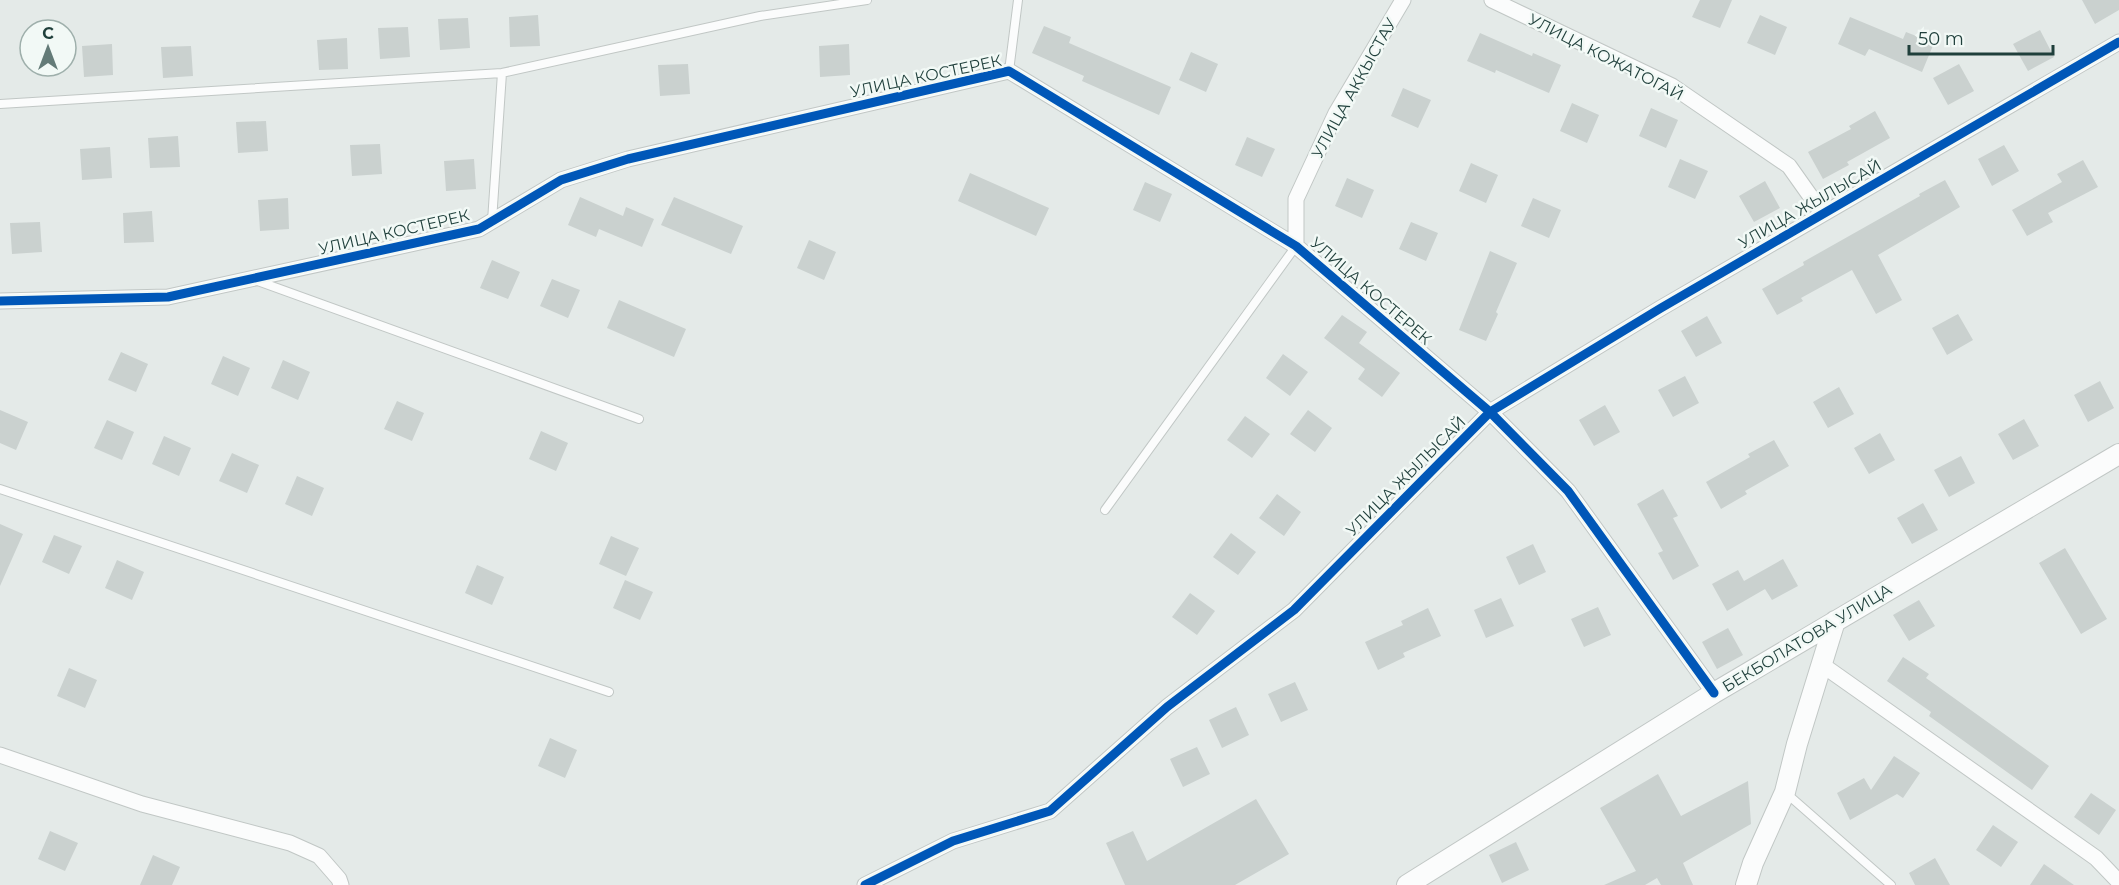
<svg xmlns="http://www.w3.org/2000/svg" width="2119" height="885" font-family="Montserrat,sans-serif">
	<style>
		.building { fill: #cad1cf }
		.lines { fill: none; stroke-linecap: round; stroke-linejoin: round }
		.service-casing { stroke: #c1c7c5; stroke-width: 10 }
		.minor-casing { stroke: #c1c7c5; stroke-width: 17 }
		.tertiary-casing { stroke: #c1c7c5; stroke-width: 22 }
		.service { stroke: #fbfcfc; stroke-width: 8 }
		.minor { stroke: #fbfcfc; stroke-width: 15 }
		.tertiary { stroke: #fbfcfc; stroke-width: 20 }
		.cycleway-casing { stroke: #f2f9f6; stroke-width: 13 }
		.cycleway { stroke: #0057b8; stroke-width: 9 }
		.labels { text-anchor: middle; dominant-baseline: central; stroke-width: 5; stroke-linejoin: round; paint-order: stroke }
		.street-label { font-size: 16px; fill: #1f3f3b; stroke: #f2f9f6 }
	</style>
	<rect width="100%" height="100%" fill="#e4eae8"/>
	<!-- building -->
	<path class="building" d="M1700,0H1732L1720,28L1692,17Z
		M2082,0H2119V10L2095,24Z
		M538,15L540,46L510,47L509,17Z
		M1760,15L1787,27L1775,55L1747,43Z
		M1850,17L1903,39L1906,32L1934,43L1922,72L1869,49L1865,56L1838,44Z
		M468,18L470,48L440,50L438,19Z
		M1044,26L1071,37L1069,43L1171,87L1159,115L1082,81L1084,76L1032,53Z
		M408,27L410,57L380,59L378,28Z
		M2040,30L2054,57L2028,71L2013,44Z
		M1480,33L1532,56L1533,53L1561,65L1549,93L1496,70L1495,73L1467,61Z
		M347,38L348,69L319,70L317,40Z
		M112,44L113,75L84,77L82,46Z
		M849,44L850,75L820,77L819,46Z
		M191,46L193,76L163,78L161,47Z
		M1191,52L1218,64L1206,92L1179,80Z
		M688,64L690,94L660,96L658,65Z
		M1959,64L1974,91L1948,105L1933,78Z
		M1403,88L1431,100L1418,128L1391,116Z
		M1572,103L1599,115L1587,143L1560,131Z
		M1651,108L1678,120L1666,148L1639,136Z
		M1875,111L1890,138L1847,162L1849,165L1823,179L1808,152L1851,129L1849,126Z
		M266,121L268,151L238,153L236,122Z
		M178,136L180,167L150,168L148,138Z
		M1247,137L1275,149L1262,177L1235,165Z
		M380,144L382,174L352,176L350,145Z
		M2004,145L2019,171L1992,186L1978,159Z
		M110,147L112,178L82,180L80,149Z
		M474,159L476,189L446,191L444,161Z
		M1680,159L1708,171L1695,199L1668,187Z
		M2083,160L2098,187L2048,213L2053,222L2027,236L2012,210L2062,182L2057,174Z
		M1471,163L1498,175L1486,203L1459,191Z
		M970,173L1049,208L1036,236L958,201Z
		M1347,178L1374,190L1362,218L1335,206Z
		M1945,180L1960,207L1878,255L1902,300L1876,314L1852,270L1801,298L1803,301L1777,315L1762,289L1804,265L1803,262L1920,196L1919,194Z
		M1765,181L1780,208L1754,222L1739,196Z
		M1145,182L1172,194L1160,222L1133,210Z
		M580,197L623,216L626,207L654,219L642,247L599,229L596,237L568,225Z
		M674,197L743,226L731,254L661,225Z
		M288,198L289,229L260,231L258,200Z
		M1533,198L1561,210L1549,238L1521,226Z
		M152,211L154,242L124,243L123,213Z
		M40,222L42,252L12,254L10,223Z
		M1411,222L1438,233L1426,261L1399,249Z
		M809,240L836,252L824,280L797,268Z
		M1490,251L1517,263L1496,312L1498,314L1486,341L1459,330Z
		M492,260L520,272L508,299L480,288Z
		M552,279L580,290L568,318L540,306Z
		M619,300L686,329L674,357L607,328Z
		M1958,314L1973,340L1947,355L1932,328Z
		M1342,315L1367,332L1359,343L1400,373L1382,397L1358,379L1365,369L1324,338Z
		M1707,316L1722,343L1696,357L1681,331Z
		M121,352L148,364L136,392L108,380Z
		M1283,354L1308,372L1290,396L1266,378Z
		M223,356L250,368L238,396L211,384Z
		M283,360L310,372L298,400L271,388Z
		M1685,376L1699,403L1673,417L1658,390Z
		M2100,381L2114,408L2088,422L2074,395Z
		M1839,387L1854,414L1828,428L1813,402Z
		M397,401L424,413L412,441L384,429Z
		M1605,405L1620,432L1594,446L1579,420Z
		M0,410L28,422L16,450L0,443Z
		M1308,410L1332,428L1315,452L1290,434Z
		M1245,416L1270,434L1252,458L1227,440Z
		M2024,419L2039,446L2013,460L1998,434Z
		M107,420L134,432L122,460L94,448Z
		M541,431L568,443L556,471L529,459Z
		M1880,433L1895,460L1869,474L1854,448Z
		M164,436L191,448L179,476L152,464Z
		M1774,440L1789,466L1745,491L1747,494L1721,509L1706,482L1750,457L1748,454Z
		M232,453L259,465L247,493L219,481Z
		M1961,456L1975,483L1949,497L1934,470Z
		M297,476L324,488L312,516L285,504Z
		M1663,489L1678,516L1673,518L1699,566L1673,580L1658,553L1663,551L1637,504Z
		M1277,494L1301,512L1284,536L1259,518Z
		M1923,503L1938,530L1912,544L1897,518Z
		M0,524L23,534L0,586Z
		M1231,533L1256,552L1238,575L1213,557Z
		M54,535L82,546L69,574L42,562Z
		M611,536L639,548L626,576L599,564Z
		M1533,544L1546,572L1519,585L1506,557Z
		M2065,548L2107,619L2081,634L2039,563Z
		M1783,559L1798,586L1772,600L1765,589L1727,611L1712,584L1738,570L1744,581Z
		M117,560L144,572L132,600L105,588Z
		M477,565L504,577L492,605L465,593Z
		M625,580L653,592L640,620L613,608Z
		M1190,593L1215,611L1197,635L1172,617Z
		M1501,598L1514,626L1486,638L1474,610Z
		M1919,600L1935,626L1909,641L1893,615Z
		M1598,607L1611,635L1584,647L1571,619Z
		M1428,608L1441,636L1403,653L1405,657L1378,670L1365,642L1403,625L1401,621Z
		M1728,628L1743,655L1717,669L1702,642Z
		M1903,657L1929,674L1926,678L2049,766L2032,790L1929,716L1931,712L1887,681Z
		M69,668L97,680L85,708L57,696Z
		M1295,682L1308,710L1281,722L1268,694Z
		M1236,707L1249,735L1222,748L1209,720Z
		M550,738L577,750L565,778L538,766Z
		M1197,747L1210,774L1183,787L1170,759Z
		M1894,756L1920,773L1903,798L1897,794L1850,820L1837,793L1864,778L1871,790Z
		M1658,774L1681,816L1748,781L1751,824L1683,863L1693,885H1661L1657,878L1645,885H1604L1636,871L1600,808Z
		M2091,793L2116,810L2099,835L2074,817Z
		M1256,799L1289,854L1235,885H1125L1106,843L1133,831L1147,861Z
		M1993,825L2018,842L2001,867L1976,850Z
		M50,831L78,843L65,871L38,859Z
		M1516,842L1529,870L1502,883L1489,855Z
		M153,855L180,867L172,885H140Z
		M1935,858L1950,885H1915L1909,873Z
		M2044,864L2074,885H2030Z"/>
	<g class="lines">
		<defs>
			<path id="service" d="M1009,71L1018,0
				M0,104L502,73L760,16L867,0
				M492,221L502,73
				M255,280L639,419
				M0,489L609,692
				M1105,510L1296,246
				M1786,793L1891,885"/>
			<path id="minor" d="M1492,0L1672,86L1789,166L1823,214
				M1296,246V199L1336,113L1403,0
				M0,301L168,297L479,229L561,180L628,159L1009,71L1296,246L1490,412L1568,491L1714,693
				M1821,664L2096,858L2119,882
				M0,755L142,804L290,843L319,856L339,879L341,885
				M865,885L953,841L1050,811L1167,707L1294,610L1490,412L1661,308L2119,42"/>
			<path id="tertiary" d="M1407,885L1714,693L2119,454
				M1746,885L1753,863L1785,792L1797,744L1835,621"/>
		</defs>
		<!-- service casing -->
		<use href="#service" class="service-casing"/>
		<!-- minor casing -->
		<use href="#minor" class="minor-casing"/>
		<!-- tertiary casing -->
		<use href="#tertiary" class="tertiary-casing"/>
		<!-- service -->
		<use href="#service" class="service"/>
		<!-- minor -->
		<use href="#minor" class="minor"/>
		<!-- tertiary -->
		<use href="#tertiary" class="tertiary"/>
		<defs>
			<path id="cycleway" d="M0,301L168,297L479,229L561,180L628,159L1009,71L1296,246L1490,412L1568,491L1714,693
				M865,885L953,841L1050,811L1167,707L1294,610L1490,412L1661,308L2119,42"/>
		</defs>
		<!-- cycleway casing -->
		<use href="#cycleway" class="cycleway-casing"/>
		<!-- cycleway -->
		<use href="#cycleway" class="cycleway"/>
	</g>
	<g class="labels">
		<!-- street labels -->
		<g class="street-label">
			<text transform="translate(1606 57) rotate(27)">УЛИЦА КОЖАТОГАЙ</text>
			<text transform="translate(926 76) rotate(-12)">УЛИЦА КОСТЕРЕК</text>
			<text transform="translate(1354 88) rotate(-61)">УЛИЦА АККЫСТАУ</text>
			<text transform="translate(1810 204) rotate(-30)">УЛИЦА ЖЫЛЫСАЙ</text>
			<text transform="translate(394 232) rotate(-13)">УЛИЦА КОСТЕРЕК</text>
			<text transform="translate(1371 291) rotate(41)">УЛИЦА КОСТЕРЕК</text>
			<text transform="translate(1406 476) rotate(-45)">УЛИЦА ЖЫЛЫСАЙ</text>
			<text transform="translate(1807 638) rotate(-31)">БЕКБОЛАТОВА УЛИЦА</text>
		</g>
	</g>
	<!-- north arrow -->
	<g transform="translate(48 48)"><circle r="28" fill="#f2f9f6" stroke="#9eafab" stroke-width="1.5"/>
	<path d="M0-4.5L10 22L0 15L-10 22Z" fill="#647b78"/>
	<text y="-9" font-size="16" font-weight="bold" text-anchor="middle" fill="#1f3f3b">С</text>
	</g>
	<!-- scale -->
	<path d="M1909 45v9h144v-9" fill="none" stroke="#1f3f3b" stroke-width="3"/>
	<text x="1918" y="45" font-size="18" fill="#1f3f3b" stroke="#f2f9f6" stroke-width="4.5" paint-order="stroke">50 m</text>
</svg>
